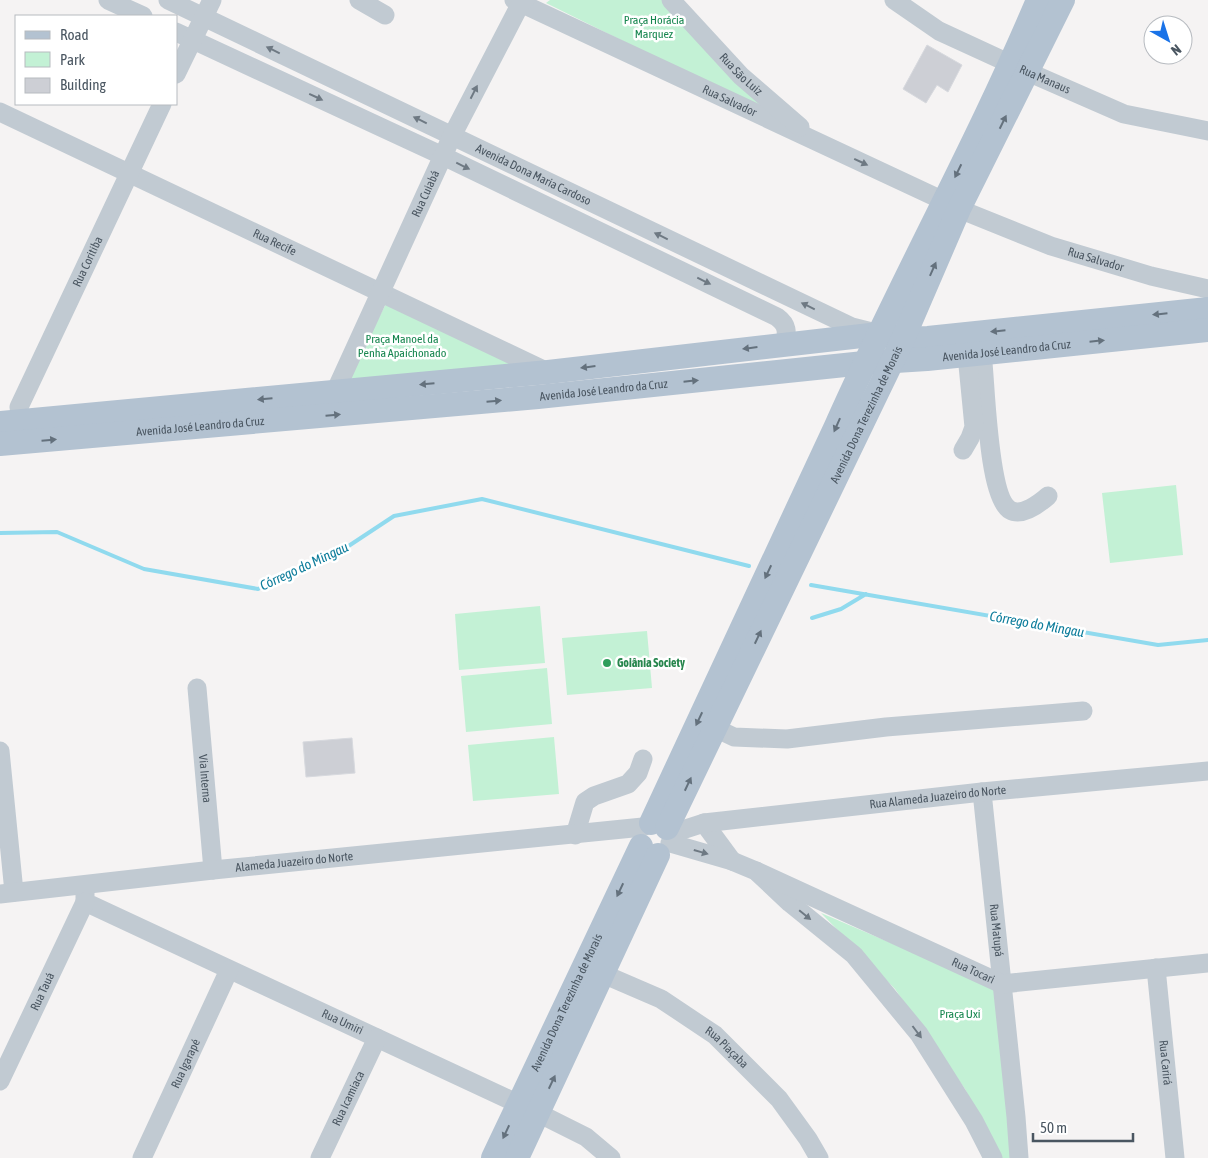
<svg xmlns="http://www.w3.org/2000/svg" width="1208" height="1158" font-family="'Asap Condensed',sans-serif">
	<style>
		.green { fill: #c3f1d5 }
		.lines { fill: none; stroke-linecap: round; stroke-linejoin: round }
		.stream { stroke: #90daee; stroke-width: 4 }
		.building { fill: #cdcfd5; stroke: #d7d9de }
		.minor { stroke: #c1cad2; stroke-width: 19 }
		.major { stroke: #b3c2d1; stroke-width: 24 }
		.oneway { fill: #6e7983 }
		.oneway2 { fill: #64717d }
		.leisure-dot { fill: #2e9e5b; stroke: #fff; stroke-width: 2 }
		.labels { text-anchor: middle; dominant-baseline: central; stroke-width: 5; stroke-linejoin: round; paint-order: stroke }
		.park-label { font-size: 12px; fill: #17864f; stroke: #fff }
		.street-label { font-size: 12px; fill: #4a5661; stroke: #fff }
		.leisure-label { font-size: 12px; font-weight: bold; fill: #27864d; stroke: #fff; text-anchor: start }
		.water-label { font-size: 14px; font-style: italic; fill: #0c7c9b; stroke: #fff }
	</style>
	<rect width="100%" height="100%" fill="#f5f3f3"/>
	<!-- green -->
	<path class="green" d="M550,0H666L789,123L546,3Z
		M388,300L520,366L344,385Z
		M1176,485L1183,555L1110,563L1102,493Z
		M540,606L545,663L459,670L455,614Z
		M647,631L652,688L567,695L562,638Z
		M547,668L552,724L466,732L461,676Z
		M554,737L559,794L473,801L468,745Z
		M821,913L996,988L1011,1158H1000L965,1089L895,989Z"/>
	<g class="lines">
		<!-- stream -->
		<path class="stream" d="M0,533L57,532L144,569L258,589L341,551L394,516L482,499L749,566
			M811,585L1158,645L1208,640
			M812,618L841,609L866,594"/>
	</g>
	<!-- building -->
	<path class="building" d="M927,45L962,65L948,92L937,85L926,103L903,89Z
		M352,738L355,773L306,777L303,742Z"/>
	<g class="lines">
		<!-- minor -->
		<g class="minor">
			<path d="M108,0L143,16"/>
			<path id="s1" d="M168,0L852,327L872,332"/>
			<path d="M359,0L385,15"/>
			<path id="s2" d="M514,0L944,201"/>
			<path id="s3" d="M671,0L741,76L800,127"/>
			<path id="s4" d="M894,0L939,31L1028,72L1124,114L1208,131"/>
			<path d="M176,32L443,156L777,317C788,325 787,332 785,344"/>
			<path d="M176,74L212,0"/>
			<path id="s5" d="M0,112L548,372"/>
			<path id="s6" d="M959,209L1051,246L1151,276L1208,289"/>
			<path d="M982,353C986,381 987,497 1010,510C1022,517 1040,503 1048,496"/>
			<path id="s7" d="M335,392L452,136L521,3L525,0"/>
			<path id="s8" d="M21,421L19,407L162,104"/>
			<path d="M963,450L970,438L974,427L967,355"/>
			<path id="s9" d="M197,688L213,870"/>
			<path d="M715,728L734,737L787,739L886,727L1083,711"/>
			<path d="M0,751L14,892"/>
			<path id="s10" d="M982,792L1016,1117L1019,1158"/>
			<path d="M704,823L732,861"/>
			<path id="s11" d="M670,834L704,823L982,792L1208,771"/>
			<path d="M575,835L585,802L594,796L628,784L638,773L643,759"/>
			<path d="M670,843L732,861L756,871L790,903L854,955L919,1034L974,1121L993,1158"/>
			<path id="s12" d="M756,871L1002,984L1208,963"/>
			<path id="s13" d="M85,885V902L538,1113L586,1137L611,1158"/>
			<path id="s14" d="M0,894L213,870L643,827"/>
			<path id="s15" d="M1156,968L1175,1158"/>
			<path id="s16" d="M603,974L661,999L715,1035L779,1099L808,1139L819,1158"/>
			<path id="s17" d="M0,1081L85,902"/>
			<path id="s18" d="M142,1158L229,970"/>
			<path id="s19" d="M320,1158L377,1038"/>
		</g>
		<!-- major -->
		<g class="major">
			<path d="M0,423L548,372L879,334L903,339L928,338L1208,309"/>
			<path id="s20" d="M0,444L538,397L864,363L927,359L1208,330"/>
			<path d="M651,823L836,426C900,282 977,145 1038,0"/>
			<path id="s21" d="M667,828L903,339L959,209L1063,0"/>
			<path id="s22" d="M493,1158L641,846"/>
			<path d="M517,1158L658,855"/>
		</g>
	</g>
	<!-- one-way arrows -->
	<defs><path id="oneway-solid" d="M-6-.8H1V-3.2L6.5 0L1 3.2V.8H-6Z" transform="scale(1.25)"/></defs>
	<g class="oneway">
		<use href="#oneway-solid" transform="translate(273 50) rotate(-154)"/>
		<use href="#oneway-solid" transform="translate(474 92) rotate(-63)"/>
		<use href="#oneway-solid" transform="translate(316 97) rotate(25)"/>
		<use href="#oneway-solid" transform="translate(420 120) rotate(-154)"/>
		<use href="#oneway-solid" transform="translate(861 162) rotate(25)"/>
		<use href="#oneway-solid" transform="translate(463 166) rotate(26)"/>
		<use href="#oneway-solid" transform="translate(661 236) rotate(-154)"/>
		<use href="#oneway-solid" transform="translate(704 281) rotate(26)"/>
		<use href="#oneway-solid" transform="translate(808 306) rotate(-154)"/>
		<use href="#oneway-solid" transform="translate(701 852) rotate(16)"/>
		<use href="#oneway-solid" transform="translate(805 915) rotate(39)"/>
		<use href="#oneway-solid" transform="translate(917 1032) rotate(53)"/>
	</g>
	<g class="oneway2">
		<use href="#oneway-solid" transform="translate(1003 122) rotate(-64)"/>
		<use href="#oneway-solid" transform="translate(958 171) rotate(116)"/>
		<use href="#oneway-solid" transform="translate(933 269) rotate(-66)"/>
		<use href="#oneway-solid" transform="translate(1160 314) rotate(174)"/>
		<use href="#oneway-solid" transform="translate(998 331) rotate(174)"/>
		<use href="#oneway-solid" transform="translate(1097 341) rotate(-6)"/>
		<use href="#oneway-solid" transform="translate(750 348) rotate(173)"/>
		<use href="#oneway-solid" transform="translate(588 367) rotate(173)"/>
		<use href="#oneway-solid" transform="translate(691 381) rotate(-6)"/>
		<use href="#oneway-solid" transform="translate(427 384) rotate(175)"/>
		<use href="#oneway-solid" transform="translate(265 399) rotate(175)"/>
		<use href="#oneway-solid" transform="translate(494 401) rotate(-5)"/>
		<use href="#oneway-solid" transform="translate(333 415) rotate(-5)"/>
		<use href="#oneway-solid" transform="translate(837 425) rotate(114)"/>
		<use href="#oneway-solid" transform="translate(49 440) rotate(-5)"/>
		<use href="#oneway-solid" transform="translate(768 572) rotate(115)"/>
		<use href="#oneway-solid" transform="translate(758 637) rotate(-65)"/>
		<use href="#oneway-solid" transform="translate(699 719) rotate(115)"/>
		<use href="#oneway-solid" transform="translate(688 784) rotate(-65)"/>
		<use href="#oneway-solid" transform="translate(620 890) rotate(115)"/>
		<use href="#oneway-solid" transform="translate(552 1082) rotate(-65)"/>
		<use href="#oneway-solid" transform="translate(506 1132) rotate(115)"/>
	</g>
	<!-- markers -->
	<circle class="leisure-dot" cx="607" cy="663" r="5"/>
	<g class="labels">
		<!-- park labels -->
		<g class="park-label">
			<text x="654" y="20">Praça Horácia<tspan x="654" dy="14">Marquez</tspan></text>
			<text x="402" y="339">Praça Manoel da<tspan x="402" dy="14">Penha Apaichonado</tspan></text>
			<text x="960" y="1014">Praça Uxi</text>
		</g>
		<!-- street labels -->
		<g class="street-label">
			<text stroke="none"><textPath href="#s3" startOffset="102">Rua São Luiz</textPath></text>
			<text stroke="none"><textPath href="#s4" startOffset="171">Rua Manaus</textPath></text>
			<text stroke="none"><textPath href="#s2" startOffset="238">Rua Salvador</textPath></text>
			<text stroke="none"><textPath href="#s1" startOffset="405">Avenida Dona Maria Cardoso</textPath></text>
			<text stroke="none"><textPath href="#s7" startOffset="218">Rua Cuiabá</textPath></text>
			<text stroke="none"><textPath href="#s5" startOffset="304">Rua Recife</textPath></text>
			<text stroke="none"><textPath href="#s6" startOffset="146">Rua Salvador</textPath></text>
			<text stroke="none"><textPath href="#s8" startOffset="175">Rua Coritiba</textPath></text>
			<text stroke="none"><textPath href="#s20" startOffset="1011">Avenida José Leandro da Cruz</textPath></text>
			<text stroke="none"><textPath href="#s20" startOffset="606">Avenida José Leandro da Cruz</textPath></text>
			<text stroke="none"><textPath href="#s21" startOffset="459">Avenida Dona Terezinha de Morais</textPath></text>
			<text stroke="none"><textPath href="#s20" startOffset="201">Avenida José Leandro da Cruz</textPath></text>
			<text stroke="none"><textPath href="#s9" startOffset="91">Via Interna</textPath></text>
			<text stroke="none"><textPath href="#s11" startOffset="271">Rua Alameda Juazeiro do Norte</textPath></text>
			<text stroke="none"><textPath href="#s14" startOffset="296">Alameda Juazeiro do Norte</textPath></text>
			<text stroke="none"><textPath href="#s10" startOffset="139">Rua Matupá</textPath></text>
			<text stroke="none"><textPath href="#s12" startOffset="239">Rua Tocari</textPath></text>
			<text stroke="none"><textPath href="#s17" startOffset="99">Rua Tauá</textPath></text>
			<text stroke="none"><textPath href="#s22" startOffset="172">Avenida Dona Terezinha de Morais</textPath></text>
			<text stroke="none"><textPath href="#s13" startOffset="301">Rua Umiri</textPath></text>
			<text stroke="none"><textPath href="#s16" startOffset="145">Rua Piaçaba</textPath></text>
			<text stroke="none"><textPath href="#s15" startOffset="95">Rua Carirá</textPath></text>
			<text stroke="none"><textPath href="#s18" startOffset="104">Rua Igarapé</textPath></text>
			<text stroke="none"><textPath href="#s19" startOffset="66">Rua Icamiaca</textPath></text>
		</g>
		<!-- leisure labels -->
		<g class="leisure-label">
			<text x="617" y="663">Goiânia Society</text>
		</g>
		<!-- water labels -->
		<g class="water-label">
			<text transform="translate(304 566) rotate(-25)">Córrego do Mingau</text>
			<text transform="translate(1037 624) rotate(10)">Córrego do Mingau</text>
		</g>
	</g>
	<!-- legend -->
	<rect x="15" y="15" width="162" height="90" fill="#ffffff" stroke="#b7bbc0"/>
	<rect x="25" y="31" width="25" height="8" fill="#b3c2d1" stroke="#b7bbc0"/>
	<text x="60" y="40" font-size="15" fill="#4a5661">Road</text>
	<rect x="25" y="52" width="25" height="15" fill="#c3f1d5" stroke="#b7bbc0"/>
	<text x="60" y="65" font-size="15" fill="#4a5661">Park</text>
	<rect x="25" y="78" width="25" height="15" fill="#cdcfd5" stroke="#b7bbc0"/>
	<text x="60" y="90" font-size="15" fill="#4a5661">Building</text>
	<!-- north arrow -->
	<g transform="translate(1168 40) rotate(141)"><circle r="24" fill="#ffffff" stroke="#b7bbc0"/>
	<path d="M0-4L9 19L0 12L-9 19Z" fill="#1a73e8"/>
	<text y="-8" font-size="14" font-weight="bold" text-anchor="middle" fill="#4a5661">N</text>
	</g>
	<!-- scale -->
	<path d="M1033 1133v8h100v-8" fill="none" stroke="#4a5661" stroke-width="2.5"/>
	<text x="1040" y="1133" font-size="15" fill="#4a5661" stroke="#ffffff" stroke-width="4" paint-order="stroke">50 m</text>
</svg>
